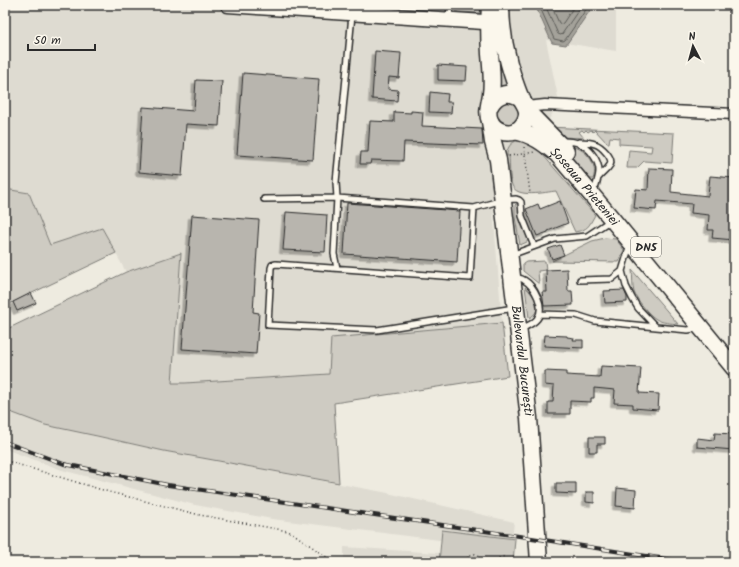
<svg xmlns="http://www.w3.org/2000/svg" width="739" height="567" font-family="Kalam,sans-serif">
	<style>
		.built { fill: #dedbd1 }
		.green { fill: #cecbc2; stroke: #7c7b76 }
		.water { fill: #a4a29a; stroke: #74726e }
		.lines { fill: none; stroke-linecap: round; stroke-linejoin: round }
		.shore { stroke: #5b5b57; stroke-width: 1 }
		.building { fill: #b8b5ae; stroke: #2b2b2b; filter: url(#shadow) }
		.service-casing { stroke: #2b2b2b; stroke-width: 8 }
		.minor-casing { stroke: #2b2b2b; stroke-width: 13 }
		.secondary-casing { stroke: #2b2b2b; stroke-width: 17 }
		.primary-casing { stroke: #2b2b2b; stroke-width: 19 }
		.path { stroke: #2b2b2b; stroke-width: 1.5; stroke-dasharray: 1 3; stroke-linecap: butt }
		.service { stroke: #fbf7ec; stroke-width: 5 }
		.minor { stroke: #fbf7ec; stroke-width: 10 }
		.secondary { stroke: #fbf7ec; stroke-width: 14 }
		.primary { stroke: #fbf7ec; stroke-width: 16 }
		.rail-casing { stroke: #2b2b2b; stroke-width: 4 }
		.rail { stroke: #fbf7ec; stroke-width: 2.5; stroke-dasharray: 8; stroke-linecap: butt }
		.labels { text-anchor: middle; dominant-baseline: central; stroke-width: 4; stroke-linejoin: round; paint-order: stroke }
		.shield { fill: #fbf7ec; stroke: #696865; stroke-width: 1 }
		.shield-label { font-size: 12px; font-weight: bold; fill: #2b2b2b }
		.street-label { font-size: 13px; fill: #2b2b2b; stroke: #fbf7ec }
	</style>
	<defs>
		<filter id="shadow"><feDropShadow dx="-3.5" dy="3.5" stdDeviation="0" flood-color="#0004"/></filter>
	</defs>
	<rect width="100%" height="100%" fill="#eeebe0"/>
	<filter id="ink" filterUnits="userSpaceOnUse"><feTurbulence type="fractalNoise" baseFrequency=".025" numOctaves="2"/><feDisplacementMap in="SourceGraphic" scale="8" xChannelSelector="R" yChannelSelector="G"/><feConvolveMatrix kernelMatrix="1 2 1 2 8 2 1 2 1" color-interpolation-filters="sRGB"/></filter>
	<g filter="url(#ink)">
		<!-- built -->
		<path class="built" d="M5,5H616V51L546,40L559,102L514,180L492,195L502,323L331,338L330,374L185,383H172L181,253L126,272L102,228L50,246L29,193L5,189Z
			M5,410L45,425L164,451L383,492L514,522L511,549L272,519L195,505L62,470L5,449Z
			M344,547L439,553V562H394L344,559Z"/>
		<!-- green -->
		<path class="green" d="M465,5H481L480,13L458,12L456,11L454,8L464,9Z
			M496,43L510,86L498,89Z
			M505,100L517,103L521,115L513,125L504,126L495,117L496,108Z
			M548,127L674,133L672,163L644,161L637,168H627L629,150L651,152L652,146L619,144V138L610,137L609,143H607L595,130L593,132L591,130L588,132L586,130L584,132L582,130L579,132L584,138L561,137Z
			M516,141L531,142L536,147L595,215C588,227 589,229 575,232L556,191C546,192 516,199 512,185C509,177 510,165 509,156H507C507,149 509,144 516,141Z
			M569,146C585,147 599,164 593,179H590L566,150Z
			M5,189L29,193L50,245L102,228L116,253L5,306Z
			M516,204H517L519,205V216L521,224L528,239L527,242L520,245L515,217V205Z
			M605,238L616,239L624,250L619,262L552,261L592,241Z
			M181,253L172,383H185L329,374L331,338L502,323L508,376L334,403L339,483L164,451L97,436L45,425L5,410V330L126,272Z
			M545,261L546,270L538,271L539,284L523,271V264L526,262Z
			M632,270L678,324C671,323 662,323 656,319C649,315 637,300 634,292C632,286 633,277 632,270Z
			M525,287C534,295 545,310 529,318Z
			M442,530L515,539L513,562H439Z"/>
		<!-- water -->
		<path class="water" d="M535,5H591V9L566,45L552,43Z"/>
		<g class="lines">
			<!-- shore -->
			<path class="shore" d="M539,5L554,39L563,41L565,40L587,8V5
				M545,5L558,34L561,35L562,34L582,5
				M551,5L559,23L561,24L563,23L575,5"/>
		</g>
		<!-- building -->
		<path class="building" d="M375,51L401,53L399,78L389,77L388,89L398,90L397,101L372,99Z
			M438,65L467,67L466,81L438,80Z
			M243,73L319,79L313,160L237,155Z
			M196,80L222,81L219,126L186,124L182,176L139,172L143,107L194,111Z
			M430,92L448,94L447,102H452L451,113L429,112Z
			M411,111L423,112L422,126L482,129L483,145L404,142L403,161L371,160L370,164H360L361,152H368L370,121L394,122V112L411,113Z
			M649,168L672,169L671,192L708,196L710,176L734,178V240L712,238L713,230H708L709,215L691,213L692,204L657,201L656,210L634,208L636,189L648,190Z
			M560,201L568,223L548,231V232L537,236L526,209L538,204L540,209Z
			M347,203L460,211L457,262L344,254Z
			M286,212L327,215L325,252L283,250Z
			M192,215L259,220L253,312L259,313L256,354L182,349Z
			M560,245L564,255L552,259L548,249Z
			M567,269L568,291H572L573,305L544,306L542,292H547L546,270Z
			M624,290L627,297V302L605,303L604,291Z
			M31,293L36,303L17,311L13,302Z
			M545,335L567,336V337L574,338L573,340H583V348L544,346Z
			M601,366L641,368L639,393L659,394L658,410L633,408V404L614,403L615,390L594,388V398H591V402L570,401V414H548V402H553L554,386L545,385V371L566,372V375L600,377Z
			M715,433L734,434V450L697,447V438L714,440Z
			M589,437H605V444H597V452H589Z
			M556,483H576V494L556,493Z
			M617,488L636,490L635,508L616,506Z
			M586,492H594V503L586,502Z"/>
		<g class="lines">
			<defs>
				<path id="service" d="M449,18L450,5
					M562,141C568,141 575,141 580,144C590,148 599,161 599,171C599,176 597,181 596,186
					M579,142C584,142 590,142 595,144C601,146 614,158 610,165C607,170 602,173 599,177
					M264,199L337,198L336,182L352,15
					M474,208L470,278L276,264L272,265L271,268L268,325L377,330L514,308
					M630,245L622,271L626,286L632,298L638,308L656,327L688,330L699,328
					M511,255L555,239L587,236L611,220
					M337,268L334,254L337,198L474,208L503,200L516,199L519,200L521,202L522,216L534,246
					M515,277C517,278 521,278 524,280C534,286 546,307 537,319C533,324 527,326 521,329
					M580,280L612,279L622,271
					M540,314L576,315L595,321L656,327"/>
				<path id="minor" d="M526,107L545,105L734,114"/>
				<path id="secondary" d="M228,5L499,23"/>
				<g id="primary">
					<path d="M490,5C489,21 489,38 490,54C491,67 493,81 491,94C490,102 486,113 490,121C495,131 506,135 516,131C523,127 528,119 527,111C526,106 524,104 522,100C519,95 517,88 515,83C506,57 501,32 501,5"/>
					<path d="M490,106C497,93 510,90 522,99"/>
					<path d="M527,111L566,151"/>
					<path id="s1" d="M490,121L493,142L498,160L529,418L539,562"/>
					<path id="s2" d="M515,131C532,134 545,144 558,155L612,219L734,368"/>
				</g>
			</defs>
			<!-- service casing -->
			<use href="#service" class="service-casing"/>
			<!-- minor casing -->
			<use href="#minor" class="minor-casing"/>
			<!-- secondary casing -->
			<use href="#secondary" class="secondary-casing"/>
			<!-- primary casing -->
			<use href="#primary" class="primary-casing"/>
			<!-- path -->
			<path class="path" d="M524,147L530,193
				M509,156L535,152
				M10,462L109,492L200,515L288,531L294,534L328,558
				M481,559L498,561
				M507,561L525,562
				M312,562L318,559L328,558L334,562
				M449,562L453,560H456L458,562
				M467,562C467,557 470,554 475,554L480,556L481,562
				M498,562L499,558C502,556 506,556 507,560"/>
			<!-- service -->
			<use href="#service" class="service"/>
			<!-- minor -->
			<use href="#minor" class="minor"/>
			<!-- secondary -->
			<use href="#secondary" class="secondary"/>
			<!-- primary -->
			<use href="#primary" class="primary"/>
			<defs>
				<path id="rail" d="M5,442L64,464L168,485L519,536L685,562"/>
			</defs>
			<!-- rail casing -->
			<use href="#rail" class="rail-casing"/>
			<!-- rail -->
			<use href="#rail" class="rail"/>
		</g>
	</g>
	<g class="labels">
		<!-- shield labels -->
		<rect class="shield" x="631" y="237" width="30" height="20" rx="3"/>
		<g class="shield-label">
			<text x="646" y="247">DN5</text>
		</g>
		<!-- street labels -->
		<g class="street-label">
			<text stroke="none"><textPath href="#s2" startOffset="91">Șoseaua Prieteniei</textPath></text>
			<text stroke="none"><textPath href="#s1" startOffset="242">Bulevardul București</textPath></text>
		</g>
	</g>
	<!-- margin -->
	<rect width="739" height="567" fill="none" stroke="#fbf7ec" stroke-width="20"/>
	<rect x="10" y="10" width="719" height="547" fill="none" stroke="#2b2b2b" stroke-width="1.5" filter="url(#ink)"/>
	<!-- north arrow -->
	<g transform="translate(693 46) rotate(354)" stroke="#fbf7ec" stroke-width="3" paint-order="stroke">
	<path d="M0-3L7 15L0 10L-7 15Z" fill="#2b2b2b"/>
	<text y="-6" font-size="11" font-weight="bold" text-anchor="middle" fill="#2b2b2b">N</text>
	</g>
	<!-- scale -->
	<path d="M28 44v6h67v-6" fill="none" stroke="#2b2b2b" stroke-width="2"/>
	<text x="34" y="44" font-size="12" fill="#2b2b2b" stroke="#fbf7ec" stroke-width="3" paint-order="stroke">50 m</text>
</svg>
